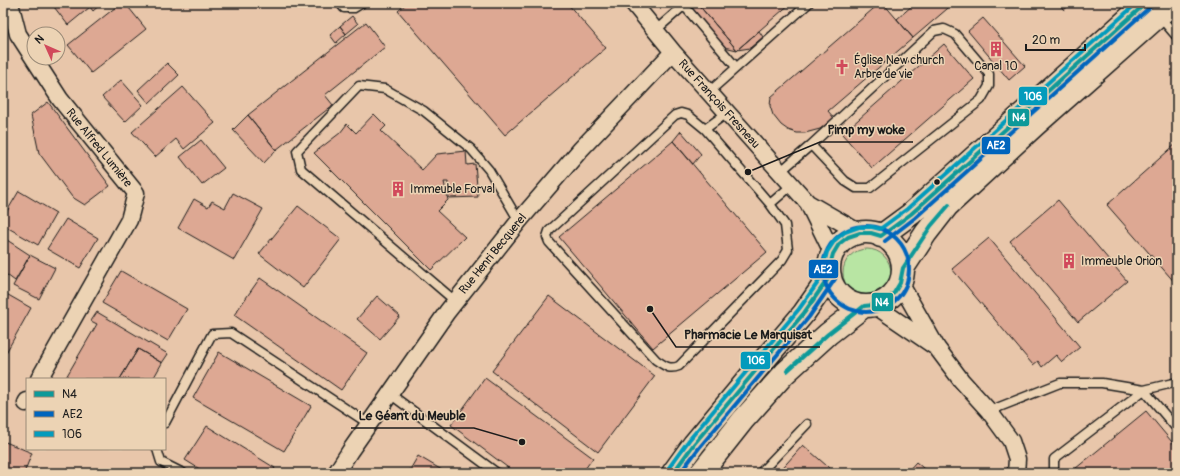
<svg xmlns="http://www.w3.org/2000/svg" width="1180" height="476" font-family="Pangolin,sans-serif">
	<style>
		.built { fill: #e8c6aa; fill-rule: evenodd }
		.green { fill: #b8e5a3; stroke: #6a8060 }
		.building { fill: #dda893; stroke: #1c1c1c }
		.lines { fill: none; stroke-linecap: round; stroke-linejoin: round }
		.lane-casing { stroke: #1c1c1c; stroke-width: 11 }
		.street-casing { stroke: #1c1c1c; stroke-width: 19 }
		.primary-casing { stroke: #1c1c1c; stroke-width: 25 }
		.lane { stroke: #ecd3b4; stroke-width: 8 }
		.street { stroke: #ecd3b4; stroke-width: 16 }
		.primary { stroke: #ecd3b4; stroke-width: 22 }
		.bus-1-casing { stroke: #ecd3b4; stroke-width: 7 }
		.bus-2-casing { stroke: #ecd3b4; stroke-width: 7 }
		.bus-3-casing { stroke: #ecd3b4; stroke-width: 7 }
		.bus-1 { stroke: #0d9999; stroke-width: 4 }
		.bus-2 { stroke: #0065bd; stroke-width: 4 }
		.bus-3 { stroke: #039bbc; stroke-width: 4 }
		.bus-dot { fill: #1c1c1c; stroke: #ecd3b4; stroke-width: 1.5 }
		.labels { text-anchor: middle; dominant-baseline: central; stroke-width: 3; stroke-linejoin: round; paint-order: stroke }
		.poi-label { font-size: 12px; fill: #1c1c1c; stroke: #ecd3b4; text-anchor: start }
		.street-label { font-size: 12px; fill: #1c1c1c; stroke: #ecd3b4 }
		.leader { fill: none; stroke: #1c1c1c; stroke-width: 1.5 }
		.callout-dot { fill: #1c1c1c; stroke: #ecd3b4; stroke-width: 1.5 }
		.callout-label { font-size: 13px; text-anchor: middle; font-weight: bold; fill: #1c1c1c; stroke: #ecd3b4; stroke-width: 3; stroke-linejoin: round; paint-order: stroke }
		.line-badge { stroke: #ecd3b4; stroke-width: 1.5 }
		.badge-label { font-size: 11px; text-anchor: middle; font-weight: bold; fill: #fff }
	</style>
	<rect width="100%" height="100%" fill="#ecd3b4"/>
	<filter id="ink" filterUnits="userSpaceOnUse"><feTurbulence type="fractalNoise" baseFrequency=".025" numOctaves="2"/><feDisplacementMap in="SourceGraphic" scale="8" xChannelSelector="R" yChannelSelector="G"/><feConvolveMatrix kernelMatrix="1 2 1 2 8 2 1 2 1" color-interpolation-filters="sRGB"/></filter>
	<g filter="url(#ink)">
		<!-- built -->
		<path class="built" d="M3,3H1177V473H3ZM34,34H58V58H34ZM27,379H165V449H27Z"/>
		<!-- green -->
		<path class="green" d="M843 273a24 24 0 1 1 48 0a24 24 0 1 1-48 0Z"/>
		<!-- building -->
		<path class="building" d="M51,3H102L93,11L90,7L68,25Z
			M121,3H125L146,29L91,73L68,45Z
			M407,3H567L606,48L505,135L398,11Z
			M690,3H697L737,50L720,46L690,11Z
			M697,3H791L737,50Z
			M880,3H883L913,38L828,111L834,118L820,129L805,133H797L788,130L781,125L773,115L770,106L771,97Z
			M913,3H954L913,38L897,19L914,4Z
			M1058,3H1072L1064,10Z
			M352,16L358,24L346,34L340,26Z
			M983,18L1025,66L1009,80L968,31Z
			M366,22L385,47L325,95L333,105L276,150L248,115Z
			M340,26L346,34L336,43L330,35Z
			M759,31L763,37L750,48L737,50Z
			M944,44L974,79L872,168L842,134Z
			M167,63L179,75L149,103L138,90Z
			M121,80L143,105L125,122L102,97Z
			M183,87L215,123L184,149L176,139L155,157L132,132Z
			M48,102L110,186L85,205L72,197L39,153L31,115Z
			M374,114L386,126L381,131L422,170L437,154L466,151L467,165L475,164L478,197L449,198L448,182H444L448,200L437,211L465,237L431,270L314,153L340,133L347,124L356,133Z
			M248,115L276,150L264,163L233,130Z
			M681,131L701,154L693,164L673,141Z
			M201,140L224,168L202,185L180,157Z
			M673,141L767,252L653,348L559,237Z
			M1177,143V285L1107,205Z
			M19,191L56,213L38,245L3,225V218Z
			M233,193L263,209L234,260L178,228L194,199L208,207L212,201L225,208Z
			M1058,200L1127,281L1078,322L1010,241Z
			M298,206L341,239L303,288L259,254Z
			M66,219L98,238L80,268L47,249Z
			M989,238L1080,347L1062,362L1056,355L1042,367L1038,361L1033,365L952,269Z
			M7,240L30,255L15,281L3,272V246Z
			M30,255L55,268L39,299L13,286Z
			M121,271L187,309L168,341L102,303Z
			M260,278L367,353L341,390L234,315Z
			M3,292L31,308L3,358Z
			M377,296L400,316L380,339L357,319Z
			M549,296L655,376L598,452L492,371Z
			M97,312L168,354L162,363L138,349L120,379H65L97,324L91,321Z
			M138,349L162,363L153,379H120Z
			M219,352L311,406L284,451L193,398Z
			M485,378L593,458L582,473H515L451,425Z
			M1146,411L1177,448V473H1070Z
			M207,426L275,468L272,473H206L185,460Z
			M3,441L32,453L24,473H3Z
			M803,445L835,473H778Z
			M418,456L447,473H408Z
			M916,462L929,473H906Z"/>
		<g class="lines">
			<defs>
				<path id="lane" d="M340,3L344,8H354L362,3
					M1159,16L1177,37
					M656,30L681,8H686L736,67
					M709,92L809,3
					M727,113L705,129L688,115L681,113L675,115L549,231L547,237L549,242L656,360C665,366 669,370 679,366L782,260L788,250L785,225L770,204L792,185
					M705,129L770,204
					M780,172L811,145L845,181L856,188H870L981,100L989,86V74L955,34L944,29L934,31L811,145
					M455,301L301,169L297,151L359,86L385,89L424,111L471,149L489,170L519,221
					M390,394L497,473
					M989,411L1060,383H1102L1144,390L1177,382
					M165,423L212,334L231,333L369,424
					M157,449L161,462L183,473
					M760,473L807,424
					M1054,473V459L1144,390L1177,429"/>
				<path id="street" d="M10,3L18,34L60,99L136,193L129,220L39,379
					M633,3L673,52L808,203L833,254
					M808,203L860,233
					M900,283L937,348L961,380L989,411L1011,441L1017,459L1016,473
					M874,305L934,346
					M26,403L27,401
					M336,473L350,451L447,312L519,221L581,149L673,52"/>
				<path id="primary" d="M829 269a37 37 0 1 1 74 0a37 37 0 1 1-74 0Z
					M881,236L911,214L1146,3
					M903,268L926,233L947,206L1035,125L1173,3
					M673,473L694,444L754,372L804,313L830,276
					M701,473L743,420L785,373L828,334L864,306"/>
			</defs>
			<!-- lane casing -->
			<use href="#lane" class="lane-casing"/>
			<!-- street casing -->
			<use href="#street" class="street-casing"/>
			<!-- primary casing -->
			<use href="#primary" class="primary-casing"/>
			<!-- lane -->
			<use href="#lane" class="lane"/>
			<!-- street -->
			<use href="#street" class="street"/>
			<!-- primary -->
			<use href="#primary" class="primary"/>
			<defs>
				<path id="bus-1" d="M787,371L828,334L864,306L874,305L885,301L894,293L900,283L903,268L931,226L949,205
					M673,473L694,444L804,313L830,276V265L833,254L839,244L848,237L860,233H871L881,236L911,214L1146,3"/>
				<path id="bus-2" d="M823 269a43 43 0 1 1 86 0a43 43 0 1 1-86 0Z
					M885,241L915,218L1150,7
					M680,473L699,448L809,317L835,279"/>
				<path id="bus-3" d="M668,469L689,440L799,309L824,274V264L827,252L835,240L845,232L859,227H872L880,229L907,209L1137,3"/>
			</defs>
			<!-- bus-1 casing -->
			<use href="#bus-1" class="bus-1-casing"/>
			<!-- bus-2 casing -->
			<use href="#bus-2" class="bus-2-casing"/>
			<!-- bus-3 casing -->
			<use href="#bus-3" class="bus-3-casing"/>
			<!-- bus-1 -->
			<use href="#bus-1" class="bus-1"/>
			<!-- bus-2 -->
			<use href="#bus-2" class="bus-2"/>
			<!-- bus-3 -->
			<use href="#bus-3" class="bus-3"/>
		</g>
	</g>
	<!-- icons -->
	<defs>
		<symbol id="building-bare" viewBox="-9 -9 18 18"><path d="M-4-6H4V6H1V3H-1V6H-4ZM-2.5-4.3h1.7v1.8h-1.7ZM.8-4.3h1.7v1.8H.8ZM-2.5-1h1.7V.8h-1.7ZM.8-1h1.7V.8H.8Z" fill="#d1495b" stroke="#ecd3b4" stroke-width="2.5" paint-order="stroke"/></symbol>
		<symbol id="church-bare" viewBox="-9 -9 18 18"><path d="M-1.2-6h2.4v3.5h3.3v2.4h-3.3V6h-2.4V-.1h-3.3v-2.4h3.3Z" fill="#d1495b" stroke="#ecd3b4" stroke-width="2.5" paint-order="stroke"/></symbol>
	</defs>
	<g fill-rule="evenodd">
		<use href="#building-bare" x="985" y="38" width="22" height="22"/>
		<use href="#church-bare" x="831" y="56" width="22" height="22"/>
		<use href="#building-bare" x="387" y="178" width="22" height="22"/>
		<use href="#building-bare" x="1058" y="250" width="22" height="22"/>
	</g>
	<!-- markers -->
	<circle class="bus-dot" cx="937" cy="182" r="3.5"/>
	<g class="labels">
		<!-- poi labels -->
		<g class="poi-label">
			<text x="854" y="60">Église New church<tspan x="854" dy="14">Arbre de vie</tspan></text>
			<text x="996" y="66" text-anchor="middle">Canal 10</text>
			<text x="410" y="189">Immeuble Forval</text>
			<text x="1081" y="261">Immeuble Orion</text>
		</g>
		<!-- street labels -->
		<g class="street-label">
			<text transform="translate(719 104) rotate(48)">Rue François Fresneau</text>
			<text transform="translate(99 148) rotate(51)">Rue Alfred Lumière</text>
			<text transform="translate(493 254) rotate(-51)">Rue Henri Becquerel</text>
		</g>
	</g>
	<!-- callouts -->
	<path class="leader" d="M748 172L820 142H913M650 309L676 347H820M522 442L474 428H351"/>
	<g class="callout-dot">
		<circle cx="748" cy="172" r="4"/>
		<circle cx="650" cy="309" r="4"/>
		<circle cx="522" cy="442" r="4"/>
	</g>
	<g class="callout-label">
		<text x="866" y="134">Pimp my woke</text>
		<text x="748" y="339">Pharmacie Le Marquisat</text>
		<text x="412" y="420">Le Géant du Meuble</text>
	</g>
	<g class="line-badge">
		<rect x="1018" y="86" width="30" height="20" rx="4" fill="#039bbc"/>
		<rect x="1007" y="108" width="23" height="19" rx="4" fill="#0d9999"/>
		<rect x="981" y="136" width="30" height="19" rx="4" fill="#0065bd"/>
		<rect x="808" y="259" width="31" height="20" rx="4" fill="#0065bd"/>
		<rect x="871" y="292" width="23" height="20" rx="4" fill="#0d9999"/>
		<rect x="740" y="351" width="31" height="19" rx="4" fill="#039bbc"/>
	</g>
	<g class="badge-label">
		<text x="1033" y="100">106</text>
		<text x="1019" y="121">N4</text>
		<text x="996" y="149">AE2</text>
		<text x="823" y="273">AE2</text>
		<text x="882" y="306">N4</text>
		<text x="756" y="364">106</text>
	</g>
	<!-- margin -->
	<rect width="1180" height="476" fill="none" stroke="#ecd3b4" stroke-width="16"/>
	<rect x="8" y="8" width="1164" height="460" fill="none" stroke="#1c1c1c" stroke-width="1.5" filter="url(#ink)"/>
	<!-- legend -->
	<rect x="26" y="378" width="140" height="72" fill="#ecd3b4" stroke="#998a77"/>
	<rect x="34" y="391" width="20" height="6" fill="#0d9999" stroke="#998a77"/>
	<text x="62" y="398" font-size="12" fill="#1c1c1c">N4</text>
	<rect x="34" y="411" width="20" height="6" fill="#0065bd" stroke="#998a77"/>
	<text x="62" y="418" font-size="12" fill="#1c1c1c">AE2</text>
	<rect x="34" y="431" width="20" height="6" fill="#039bbc" stroke="#998a77"/>
	<text x="62" y="438" font-size="12" fill="#1c1c1c">106</text>
	<!-- north arrow -->
	<g transform="translate(46 46) rotate(315)"><circle r="19" fill="#ecd3b4" stroke="#998a77"/>
	<path d="M0-3L7 15L0 10L-7 15Z" fill="#d1495b"/>
	<text y="-6" font-size="11" font-weight="bold" text-anchor="middle" fill="#1c1c1c">N</text>
	</g>
	<!-- scale -->
	<path d="M1026 44v6h59v-6" fill="none" stroke="#1c1c1c" stroke-width="2"/>
	<text x="1032" y="44" font-size="12" fill="#1c1c1c" stroke="#ecd3b4" stroke-width="3" paint-order="stroke">20 m</text>
</svg>
